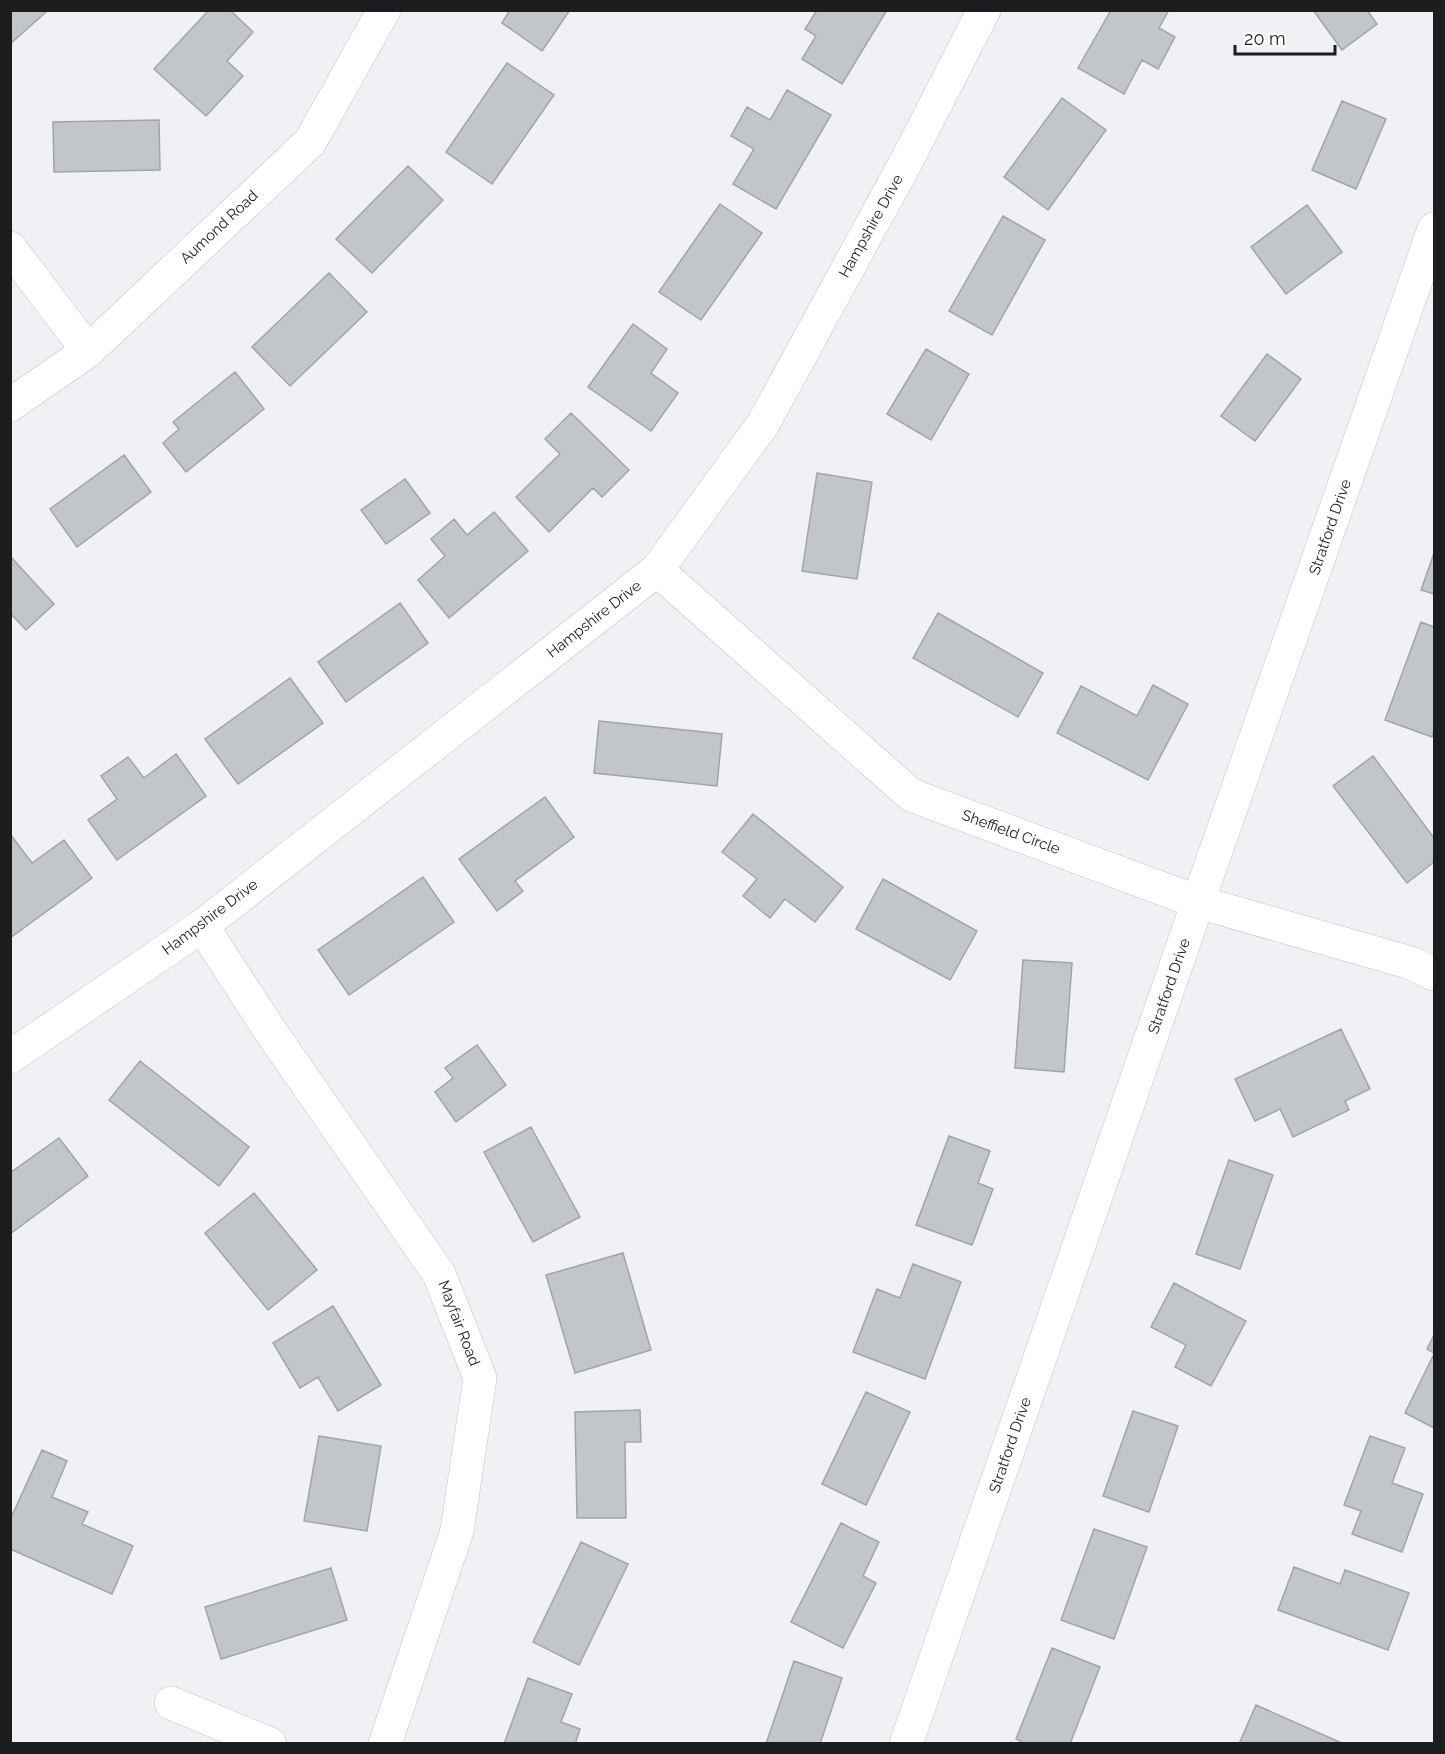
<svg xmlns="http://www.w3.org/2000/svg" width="1445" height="1754" font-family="Raleway,sans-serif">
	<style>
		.building { fill: #c3c6c8; stroke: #a2a4a7; stroke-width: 1.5 }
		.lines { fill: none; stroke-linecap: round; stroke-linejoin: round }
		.minor-casing { stroke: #c0c3c6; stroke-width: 34 }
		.minor { stroke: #fff; stroke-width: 33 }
		.labels { text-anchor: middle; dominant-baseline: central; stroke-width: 4.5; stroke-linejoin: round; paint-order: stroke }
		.street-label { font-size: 15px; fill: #1c1d1e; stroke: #fefeff }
	</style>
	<rect width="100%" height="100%" fill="#eff1f4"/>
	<!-- building -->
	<path class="building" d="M10,10H44L46,12L10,44Z
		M209,10H230L253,32L227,61L243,76L206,116L154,69Z
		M510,10H570L542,51L502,23Z
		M817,10H887L842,84L802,59L816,36L805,29Z
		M1111,10H1169L1159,28L1175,37L1158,69L1142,60L1124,94L1078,68Z
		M1313,10H1367L1377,24L1342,50Z
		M507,63L554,95L492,184L446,152Z
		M787,90L831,115L776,209L733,184L754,149L731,136L747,107L770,120Z
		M1062,98L1106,130L1048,210L1004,177Z
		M1342,101L1386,119L1356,189L1312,170Z
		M159,120L160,170L54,172L53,122Z
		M408,166L443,200L372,273L336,239Z
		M720,204L762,233L701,320L659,292Z
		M1307,205L1342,252L1286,294L1251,247Z
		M1003,216L1045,240L992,335L949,311Z
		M329,273L367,312L290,386L252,347Z
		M633,324L667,349L651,373L678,393L651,431L588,387Z
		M926,349L969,374L931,440L887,414Z
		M1267,354L1301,379L1255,441L1221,416Z
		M235,372L264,409L186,472L163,443L179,429L173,422Z
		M571,413L629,470L602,497L593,488L549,532L516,497L560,454L545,439Z
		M124,455L151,492L77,547L50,509Z
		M817,473L872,482L857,579L802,571Z
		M405,479L430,513L386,544L361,510Z
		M494,512L528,551L449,618L418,580L445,556L431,539L454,519L467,535Z
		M1434,553V594L1421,590Z
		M10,556L54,604L26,630L10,613Z
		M400,603L428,643L346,702L318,662Z
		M938,613L1043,673L1018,717L913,658Z
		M1421,622L1434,627V731L1432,737L1385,720Z
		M290,678L323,723L238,784L205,739Z
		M1153,685L1188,704L1148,780L1057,733L1081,686L1137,716Z
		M599,721L722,734L717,786L594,773Z
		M176,754L206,796L117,860L88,820L117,799L101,776L128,757L144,778Z
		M1373,756L1434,838V862L1407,883L1333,786Z
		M545,797L574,837L515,881L523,891L497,911L459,859Z
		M753,814L843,887L815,922L785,899L770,918L743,896L757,879L722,852Z
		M10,834L32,863L64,840L92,878L10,938Z
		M423,877L454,922L349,995L318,950Z
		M883,879L977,931L950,980L856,929Z
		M1023,960L1072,963L1064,1072L1015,1068Z
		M1341,1029L1370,1089L1345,1101L1349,1110L1293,1137L1280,1109L1255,1121L1235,1079Z
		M477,1045L506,1085L456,1122L435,1092L453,1078L445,1068Z
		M140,1061L249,1147L219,1186L109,1100Z
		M531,1127L580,1217L533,1242L484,1152Z
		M949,1136L990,1151L978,1183L993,1189L972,1245L916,1225Z
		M59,1138L88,1176L10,1234V1173Z
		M1229,1160L1273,1175L1240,1269L1196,1254Z
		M254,1193L317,1270L268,1310L205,1233Z
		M623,1253L651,1350L575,1373L546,1275Z
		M913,1264L961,1282L925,1379L853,1352L877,1289L900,1298Z
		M1174,1283L1246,1321L1211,1386L1175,1367L1186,1345L1151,1327Z
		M333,1306L381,1385L338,1411L318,1377L300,1388L273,1343Z
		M1434,1335V1353L1427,1349Z
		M1434,1354V1428L1405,1413Z
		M866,1392L910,1412L866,1505L822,1484Z
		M640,1410L641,1442H625L626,1518H577L575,1412Z
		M1133,1411L1178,1426L1149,1512L1103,1496Z
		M319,1436L381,1446L367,1531L304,1521Z
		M1370,1436L1405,1448L1392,1483L1423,1494L1402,1552L1352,1534L1361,1511L1344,1505Z
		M42,1450L67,1461L52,1497L88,1512L82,1524L133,1546L112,1594L10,1549V1520Z
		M841,1523L879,1542L863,1576L876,1583L843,1648L791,1622Z
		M1094,1529L1147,1547L1114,1639L1061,1620Z
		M581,1542L628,1564L579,1665L533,1642Z
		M1294,1567L1340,1584L1345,1570L1409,1593L1388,1650L1278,1610Z
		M331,1568L347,1620L221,1659L205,1607Z
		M1052,1648L1100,1667L1070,1744H1026L1016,1739Z
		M794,1661L842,1678L820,1744H766Z
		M528,1678L572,1694L561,1722L580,1729L575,1744H504Z
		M1256,1705L1344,1744H1239Z"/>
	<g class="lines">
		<defs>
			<path id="minor" d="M10,248L88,351
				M10,405L88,351L310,142L384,10
				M657,570L911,795L1198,902L1411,963L1434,974
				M202,926L271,1032L439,1274L480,1378L457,1531L385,1744
				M10,1057L202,926L657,570L763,424L907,160L984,10
				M171,1703L270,1744
				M906,1744L1198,902L1434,229"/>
		</defs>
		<!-- minor casing -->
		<use href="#minor" class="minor-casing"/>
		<!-- minor -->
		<use href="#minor" class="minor"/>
	</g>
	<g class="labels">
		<!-- street labels -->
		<g class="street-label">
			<text transform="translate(871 226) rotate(-61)">Hampshire Drive</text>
			<text transform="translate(219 227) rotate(-43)">Aumond Road</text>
			<text transform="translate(1330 527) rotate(-71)">Stratford Drive</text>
			<text transform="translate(594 619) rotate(-38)">Hampshire Drive</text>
			<text transform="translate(1011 832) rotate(20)">Sheffield Circle</text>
			<text transform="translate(210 917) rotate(-37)">Hampshire Drive</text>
			<text transform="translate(1169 986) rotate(-71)">Stratford Drive</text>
			<text transform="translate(459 1323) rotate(69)">Mayfair Road</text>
			<text transform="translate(1010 1445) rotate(-71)">Stratford Drive</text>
		</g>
	</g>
	<!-- border -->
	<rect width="1445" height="1754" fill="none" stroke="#1c1d1e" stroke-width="24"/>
	<!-- scale -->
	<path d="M1235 45v9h100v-9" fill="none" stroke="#1c1d1e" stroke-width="3"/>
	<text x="1244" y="45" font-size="18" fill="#1c1d1e" stroke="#fefeff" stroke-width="4.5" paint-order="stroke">20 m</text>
</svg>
